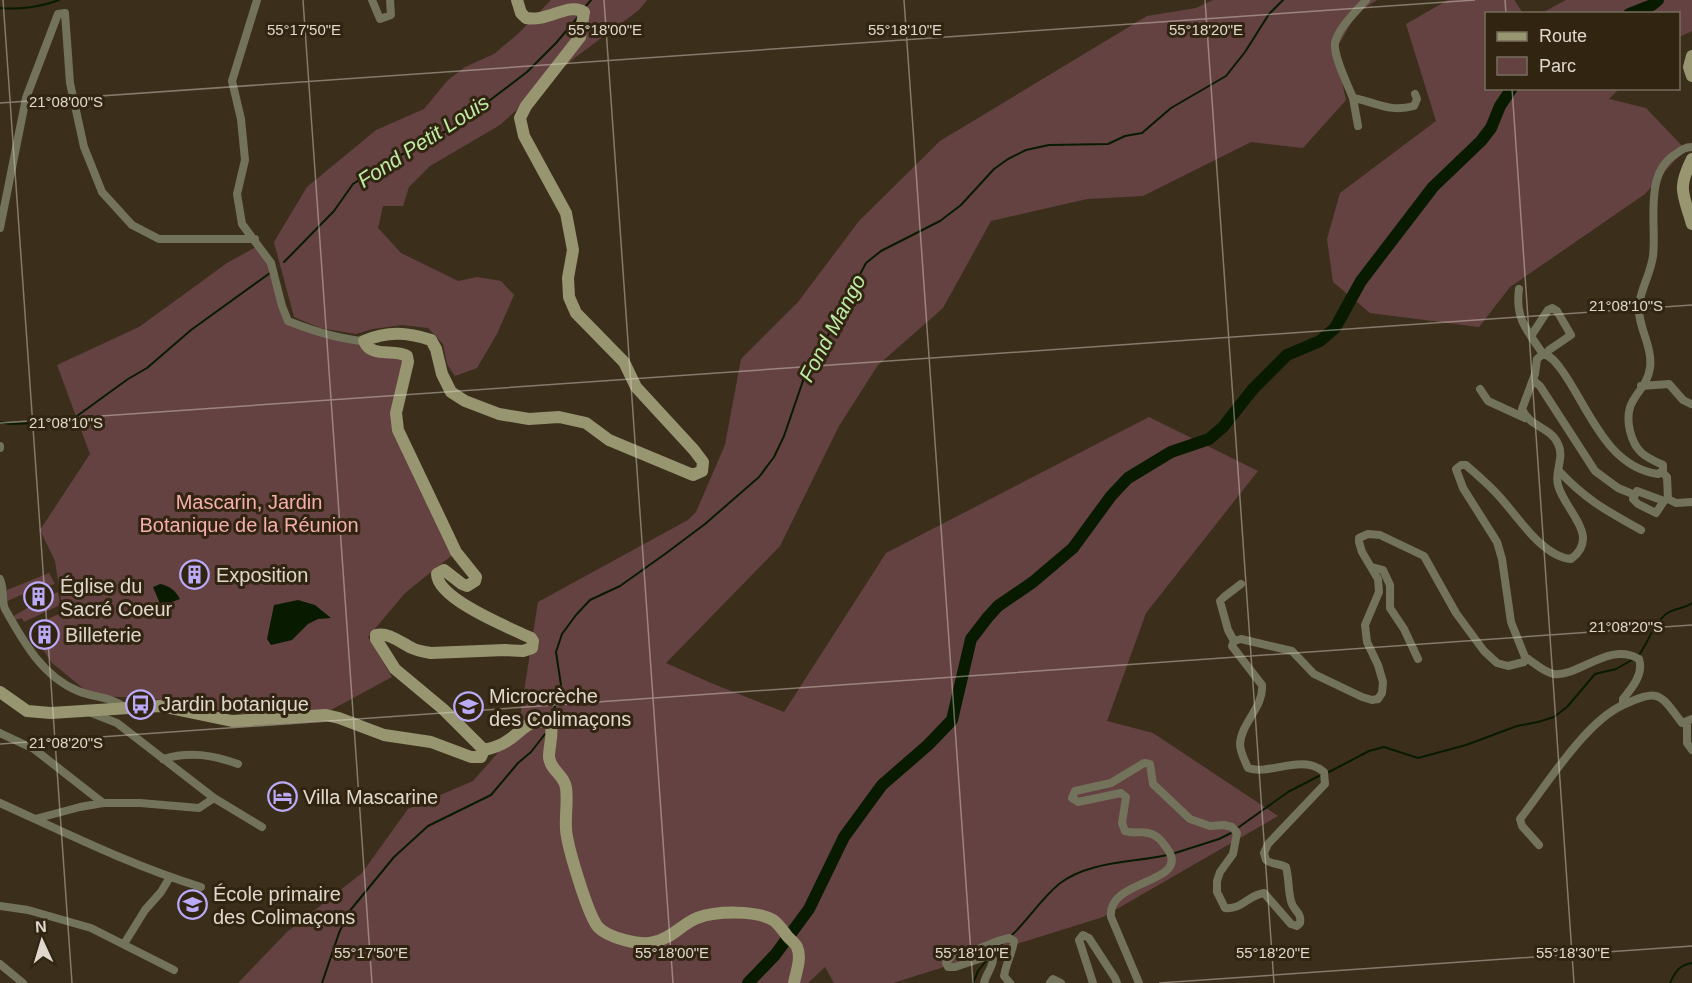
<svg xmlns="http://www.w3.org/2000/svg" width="1692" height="983" font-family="Arial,sans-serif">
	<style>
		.green { fill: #654242 }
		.water { fill: #081b00 }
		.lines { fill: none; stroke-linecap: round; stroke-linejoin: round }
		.stream { stroke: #081b00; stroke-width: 2 }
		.river { stroke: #081b00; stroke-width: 12 }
		.street { stroke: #73725a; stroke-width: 8 }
		.secondary { stroke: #979670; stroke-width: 12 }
		.ticks { fill: none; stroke: #e0d8cc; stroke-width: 1.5; stroke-opacity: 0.45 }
		.labels { text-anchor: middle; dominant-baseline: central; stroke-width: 6; stroke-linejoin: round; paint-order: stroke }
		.park-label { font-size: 20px; fill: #f7aeae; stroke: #312512 }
		.poi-label { font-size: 20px; fill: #e0d8cc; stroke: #312512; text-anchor: start }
		.water-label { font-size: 21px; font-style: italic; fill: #beeca3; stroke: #312512 }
		.ticks-label { font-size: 15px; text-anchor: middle; fill: #e0d8cc; stroke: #312512; stroke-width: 6; stroke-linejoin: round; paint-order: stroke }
	</style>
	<rect width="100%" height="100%" fill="#3b2f1c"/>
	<!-- green -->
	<path class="green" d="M551,0H647L639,10L573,59L500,125L430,166L409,187L403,206H383L378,228L401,253L458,281L477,277L501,281L514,295L497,334L477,368L455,376L447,364L443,344L428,328L402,325L373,329L356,334L320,328L294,317L274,242L307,187L376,130L424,109L448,80L465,67L494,54L519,33Z
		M1213,0H1377L1357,13L1335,51L1346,100L1303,148L1251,142L1143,196L1087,199L991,221L943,308L878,365L839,426L780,546L666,663L711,683L784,712L886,553L1149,417L1258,471L1146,613L1107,721L1153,733L1278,816L1103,917L893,983H834L825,967L808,983H238L287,932L362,873L408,809L473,781L518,730L538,602L688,520L696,512L725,445L741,359L798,302L859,221L940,141L1147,16L1196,8Z
		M1448,0H1514L1523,13L1486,14V88L1619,89L1609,99L1646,108L1685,149L1645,194L1510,287L1479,327L1370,313L1333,282L1327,239L1340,193L1436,121L1406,24Z
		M1566,0H1692V31L1679,37L1678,14L1542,13Z
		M258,246L271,263L288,321L407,356L396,413L456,552L405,593L368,637L392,677L329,711L244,714L155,699L103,696L84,689L52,663L29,628L63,612L55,561L40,530L90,454L57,365L139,327L227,263Z
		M49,573L55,584L47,586L46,584L5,602L7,590Z
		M58,592L60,605L24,622L22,618L14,620L12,617L43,599L45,603L53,599L51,595Z"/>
	<!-- water -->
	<path class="water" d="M160,584C170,586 175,590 180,599L161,606L153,587Z
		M298,600L315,605L331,618L318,619L308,624L292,640L271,645L267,639L274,605Z"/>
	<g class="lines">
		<!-- stream -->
		<path class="stream" d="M585,7L591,0
			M0,8C21,10 40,7 59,0
			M284,262L334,211L353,184L382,165L448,130L477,110L527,72L556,43L578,17
			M0,422L9,424L42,423L77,416L128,379L147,368L191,330L270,273
			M1639,655C1648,643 1653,624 1666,614C1674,608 1684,609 1692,603
			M551,721L561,685L556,652L562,634L576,615L590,600L620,586L665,554L705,524L759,477L774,457L784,436L806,372L852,295L858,278L866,263L881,251L940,221L961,205L994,169L1008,159L1026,150L1049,145L1108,144L1125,136L1142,133L1171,108L1226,76L1245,52L1269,14L1283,0
			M1329,772L1369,751L1384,747L1418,758L1466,745L1517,726L1538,722L1554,717L1567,707L1595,674L1616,669L1632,660
			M1239,827L1288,792L1319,776
			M1172,854L1219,839L1231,833
			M1011,936C1028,920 1041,899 1059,884C1088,861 1132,863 1167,855
			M991,954L1002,944
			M322,983L339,933L348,913L394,857L428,826L491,795L518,763L531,752L545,734
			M973,983L978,971L986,961
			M1670,983C1675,972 1679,965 1692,963"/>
		<!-- river -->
		<path class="river" d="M1629,14L1652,5L1658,0
			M748,983L775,955L809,909L844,837L882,785L928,745L952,720L971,639L988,617L998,606L1033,582L1073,548L1111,496L1128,478L1171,452L1209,439L1223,427L1253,389L1287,355L1320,341L1335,328L1361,281L1433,187L1481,141L1491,128L1500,106L1512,88"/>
		<!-- street -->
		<path class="street" d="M257,0L232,81L241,119L245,160L237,194L242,224L271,263L282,306L288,321C313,331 338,339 364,341
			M372,0L380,19L391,15L390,0
			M1366,0C1356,12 1338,28 1335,43C1333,56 1348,85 1353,98C1376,102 1389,113 1414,106L1417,99L1415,94
			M1353,98L1358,126
			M0,228L26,98L58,14L65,13L70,83L84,147L102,192L132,225L159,239H255
			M1519,289C1515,319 1527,330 1543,354
			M1531,336L1548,310L1552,308L1557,311L1571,335L1549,350L1546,355
			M1533,380L1540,386L1595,471L1618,488L1635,495
			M1641,386L1669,384L1683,400L1691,404
			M1480,389L1488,401L1525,418
			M0,446V448
			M1559,471C1586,500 1607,511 1641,530
			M1662,472L1667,477L1668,499L1676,503L1692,502
			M1637,491L1664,501L1656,513L1638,504L1633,499Z
			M1372,567L1383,570L1390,585V608L1404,629L1418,659
			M0,579C5,591 1,599 5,609C23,641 42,676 78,691C95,698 110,696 126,708
			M1234,641L1228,630L1220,601L1224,597L1241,584
			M1525,657C1533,662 1545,673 1554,674C1579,677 1609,641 1639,659C1644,674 1632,688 1623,699V705C1585,722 1546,786 1520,819L1522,826L1539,845
			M1623,705C1659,689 1659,692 1682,723L1692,719
			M89,712L117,723L214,798L262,827
			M1687,722V743L1692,750
			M0,733L34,749L103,803
			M163,759C190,751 213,755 238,764
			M0,803C66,833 132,866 201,887
			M35,819L80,807L103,803H140L199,808L214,798
			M0,906L28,910L91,928L174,970
			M124,944L145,910L161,892L170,877
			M0,964L23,983
			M984,983C986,974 993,967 993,959L988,956L955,967H948L946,963L953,954C973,955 989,942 1009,938L1014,941C1012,953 1006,964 1004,976L1010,983
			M1050,983L1053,979L1061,983
			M1093,983L1079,940L1083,935L1089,938L1115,978L1117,983
			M1139,983L1111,917C1106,878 1195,884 1166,847C1162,841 1155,834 1148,833C1140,831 1133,834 1125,831L1122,823L1126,797L1121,793L1078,802L1072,798L1075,791L1111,783L1144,763L1150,764L1153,784L1190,819L1210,826L1224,825L1232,827L1237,833L1233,854L1220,872L1217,881V892L1225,908C1242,910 1248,895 1264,893L1291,924L1297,926L1300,923C1302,912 1293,911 1291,901C1288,890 1289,878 1286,867C1279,863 1272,865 1266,860L1264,853L1268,844L1325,784L1324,772C1302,753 1269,776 1248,768C1245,761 1240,752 1240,744C1241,723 1264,707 1262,685L1235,650L1232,646L1234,641L1241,639L1292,651L1314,674L1362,697L1372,700L1378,699L1382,693L1383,682L1378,665L1367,642L1365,625L1379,592L1378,579L1362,552L1359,542V538L1368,534L1380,535L1424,556L1456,613L1484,651L1497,663L1508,666L1524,662L1525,657L1511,622L1502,559L1497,542L1463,488L1456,469L1461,465H1466C1477,475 1488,484 1498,495C1516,514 1542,557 1571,559C1602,536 1564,510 1558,485C1554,472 1565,457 1558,444C1551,427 1529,427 1522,409L1535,374L1537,359L1543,354C1552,356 1557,364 1563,372C1589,409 1607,467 1658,474L1663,471V465C1645,457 1635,452 1630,431C1622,397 1646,394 1650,368C1653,346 1637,326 1639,305C1641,288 1651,273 1653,256C1657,225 1643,173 1676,154C1681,150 1685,147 1692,147"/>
		<!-- secondary -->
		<path class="secondary" d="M1692,56L1689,67L1692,76
			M1692,159C1677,189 1683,193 1692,224
			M0,692L27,711L51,713L160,706L232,721L326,715L339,718L384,735L431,742L471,757H481L484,750
			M484,750L443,709L395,669L376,639V635C389,632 401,643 412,648C418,651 425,652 431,653L505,650L523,651L532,648L533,641L531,638C510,628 437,599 437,574L444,570L462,584L467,586L475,581L476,577L456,552L398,430L396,413L408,362L407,356C393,348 372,359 364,341C387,331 407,332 431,340L436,349L442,374L451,392L465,401L499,414L529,419L559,417L586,423L609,440L693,475L702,471L703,462L694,450L636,387L624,362L576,313L569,297L568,278L573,250L566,213L524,136L520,118L526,106L580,37L584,12C568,2 549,22 526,18L521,13L517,0
			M484,750C494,748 502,745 510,739C523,730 534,714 551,725C553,736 549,746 549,757C550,770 565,776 566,788C568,801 565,815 566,829C567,846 588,915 598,927C608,938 641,946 654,942C671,939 682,924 697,918C716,911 755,910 773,920C779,924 784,932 788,937C791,940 796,944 797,947C802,958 796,972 794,983"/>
	</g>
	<!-- ticks -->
	<path class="ticks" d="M3,0L72,983M303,0L372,983M604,0L673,983M904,0L973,983M1205,0L1274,983M1505,0L1506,14M1512,88L1574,983M0,103L1475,0M0,423L1692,305M0,744L1692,625M1159,983L1692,946"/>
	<!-- icons -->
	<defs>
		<symbol id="building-ring" viewBox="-11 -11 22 22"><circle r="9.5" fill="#312512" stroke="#baaaf7" stroke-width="1.5"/><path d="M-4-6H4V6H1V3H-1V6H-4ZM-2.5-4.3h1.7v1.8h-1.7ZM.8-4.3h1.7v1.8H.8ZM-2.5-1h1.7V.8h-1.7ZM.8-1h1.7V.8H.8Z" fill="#baaaf7"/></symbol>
		<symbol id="bus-ring" viewBox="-11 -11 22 22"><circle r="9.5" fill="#312512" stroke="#baaaf7" stroke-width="1.5"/><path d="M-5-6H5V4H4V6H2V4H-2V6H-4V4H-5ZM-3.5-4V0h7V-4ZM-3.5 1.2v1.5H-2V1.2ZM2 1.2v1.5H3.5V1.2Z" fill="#baaaf7"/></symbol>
		<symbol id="school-ring" viewBox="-11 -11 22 22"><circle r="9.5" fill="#312512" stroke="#baaaf7" stroke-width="1.5"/><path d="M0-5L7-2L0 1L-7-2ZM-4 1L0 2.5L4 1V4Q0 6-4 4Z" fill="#baaaf7"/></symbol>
		<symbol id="hotel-ring" viewBox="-11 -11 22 22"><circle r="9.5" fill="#312512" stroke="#baaaf7" stroke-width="1.5"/><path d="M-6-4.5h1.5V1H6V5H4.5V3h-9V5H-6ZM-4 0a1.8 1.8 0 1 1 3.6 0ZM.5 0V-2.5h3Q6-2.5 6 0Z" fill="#baaaf7"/></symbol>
	</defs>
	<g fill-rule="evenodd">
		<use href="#building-ring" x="178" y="558" width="33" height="33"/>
		<use href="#building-ring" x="22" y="580" width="33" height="33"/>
		<use href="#building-ring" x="28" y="618" width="33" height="33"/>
		<use href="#bus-ring" x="124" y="688" width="33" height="33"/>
		<use href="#school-ring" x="452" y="690" width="33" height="33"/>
		<use href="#hotel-ring" x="266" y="780" width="33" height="33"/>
		<use href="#school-ring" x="176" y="888" width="33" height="33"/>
	</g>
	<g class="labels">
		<!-- park labels -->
		<g class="park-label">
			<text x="249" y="502">Mascarin, Jardin<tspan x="249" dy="23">Botanique de la Réunion</tspan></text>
		</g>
		<!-- poi labels -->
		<g class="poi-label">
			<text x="216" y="575">Exposition</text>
			<text x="60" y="586">Église du<tspan x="60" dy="23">Sacré Coeur</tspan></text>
			<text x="65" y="635">Billeterie</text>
			<text x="489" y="696">Microcrèche<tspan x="489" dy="23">des Colimaçons</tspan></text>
			<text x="161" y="704">Jardin botanique</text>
			<text x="303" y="797">Villa Mascarine</text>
			<text x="213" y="894">École primaire<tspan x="213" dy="23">des Colimaçons</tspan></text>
		</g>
		<!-- water labels -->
		<g class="water-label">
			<text transform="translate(423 141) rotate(-33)">Fond Petit Louis</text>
			<text transform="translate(832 328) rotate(-62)">Fond Mango</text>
		</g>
	</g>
	<g class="ticks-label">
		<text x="304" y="35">55°17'50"E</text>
		<text x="605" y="35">55°18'00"E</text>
		<text x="905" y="35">55°18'10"E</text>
		<text x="1206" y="35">55°18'20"E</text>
		<text x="66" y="107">21°08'00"S</text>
		<text x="1626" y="311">21°08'10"S</text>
		<text x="66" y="428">21°08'10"S</text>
		<text x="1626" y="632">21°08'20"S</text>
		<text x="66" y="748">21°08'20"S</text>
		<text x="371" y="958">55°17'50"E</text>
		<text x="672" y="958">55°18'00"E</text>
		<text x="972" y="958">55°18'10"E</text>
		<text x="1273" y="958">55°18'20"E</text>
		<text x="1573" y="958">55°18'30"E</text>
	</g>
	<!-- legend -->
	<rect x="1485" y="12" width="195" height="78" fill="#312512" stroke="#776d5c" stroke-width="1.5"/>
	<rect x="1497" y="32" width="30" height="9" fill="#979670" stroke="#776d5c" stroke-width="1.5"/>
	<text x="1539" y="42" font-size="18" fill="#e0d8cc">Route</text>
	<rect x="1497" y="57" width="30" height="18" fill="#654242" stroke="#776d5c" stroke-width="1.5"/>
	<text x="1539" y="72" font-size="18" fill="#e0d8cc">Parc</text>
	<!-- north arrow -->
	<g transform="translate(42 941) rotate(356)" stroke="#312512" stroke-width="4.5" paint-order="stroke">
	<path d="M0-4.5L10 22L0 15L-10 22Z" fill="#e0d8cc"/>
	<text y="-9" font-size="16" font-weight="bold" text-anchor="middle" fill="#e0d8cc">N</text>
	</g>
</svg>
